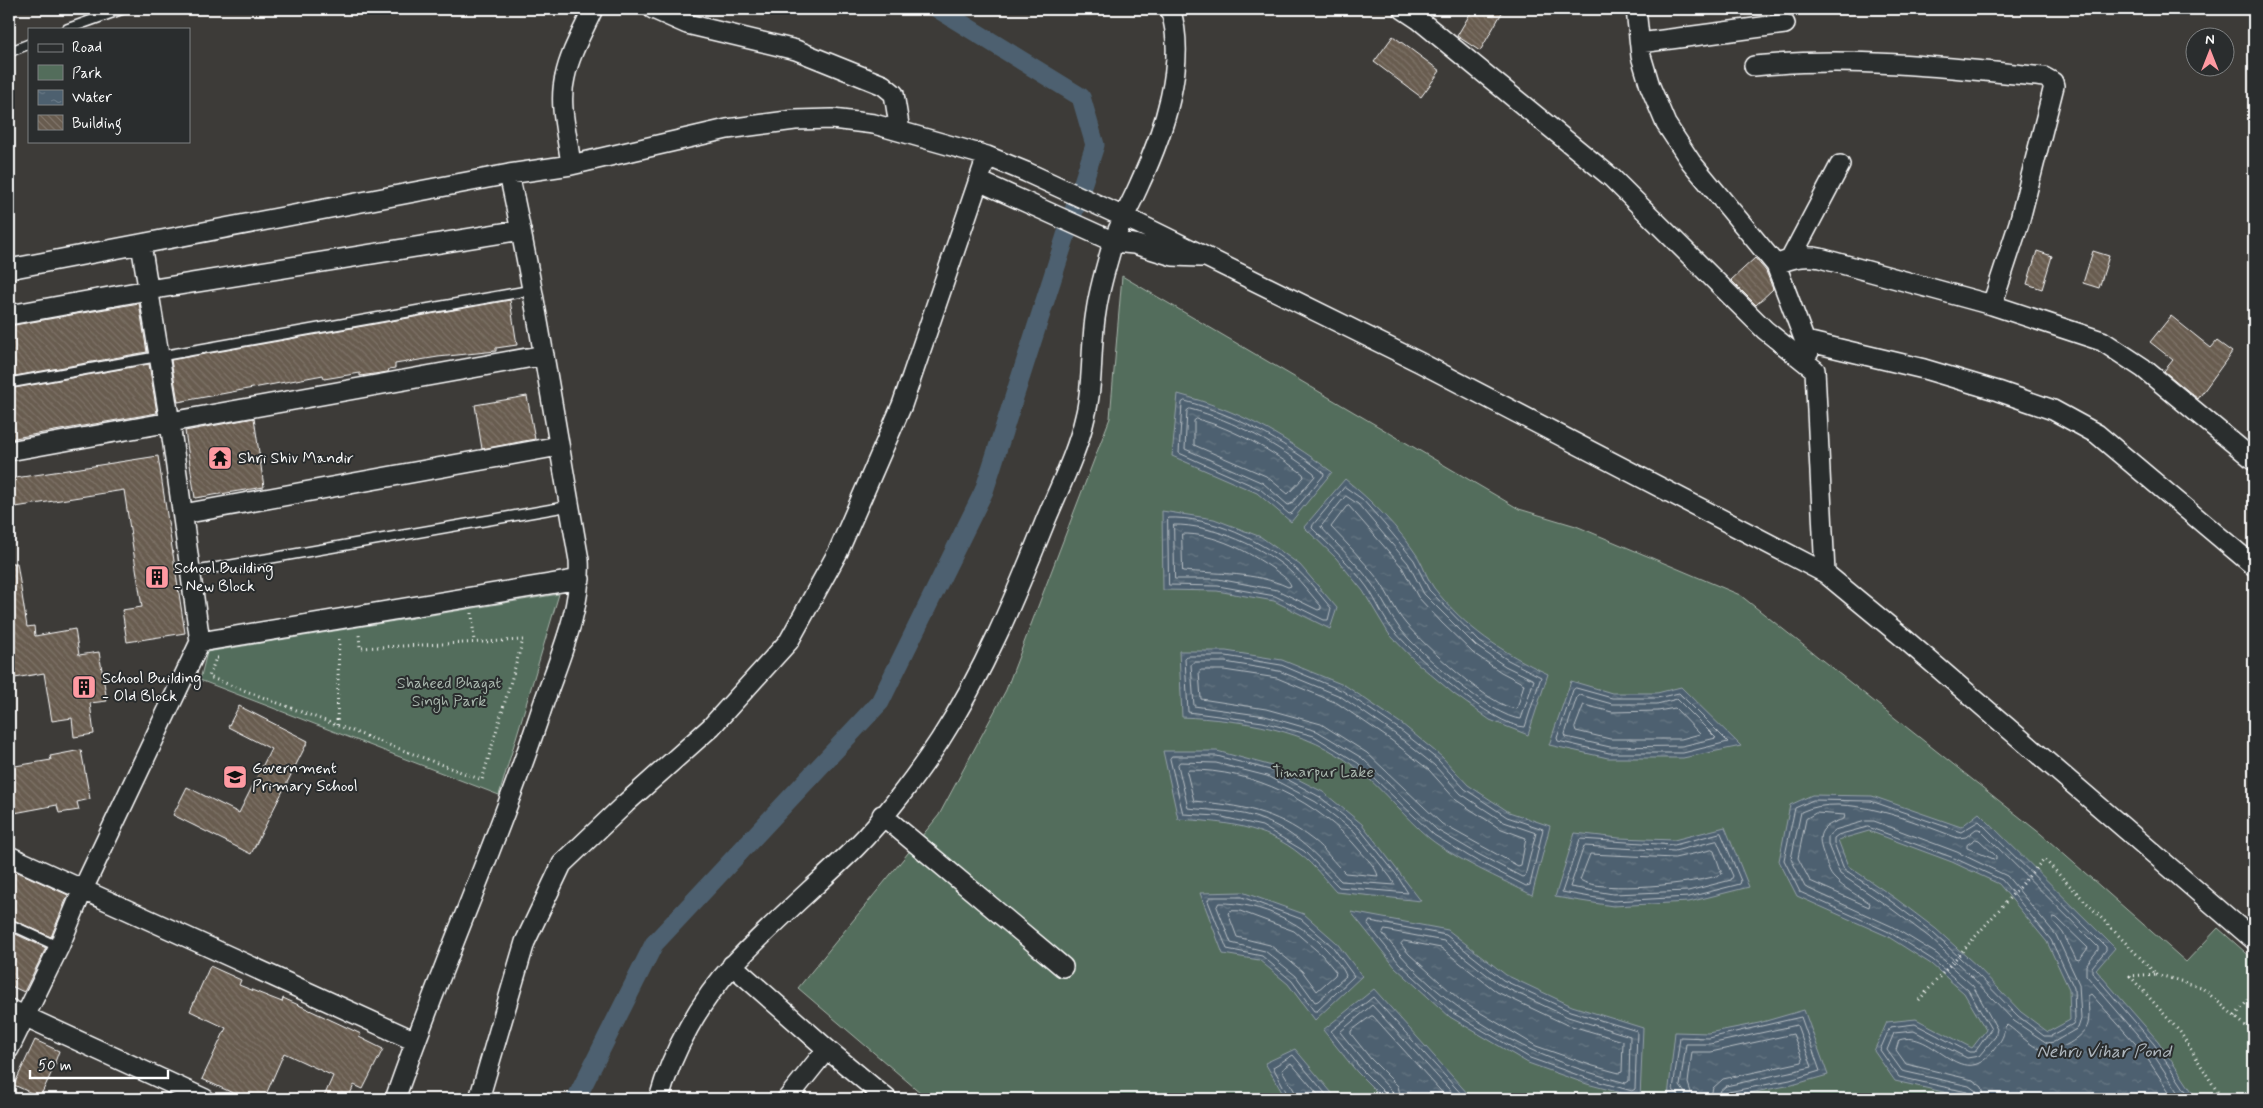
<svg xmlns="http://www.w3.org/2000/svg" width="2263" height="1108" font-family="Mynerve,sans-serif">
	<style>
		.park { fill: #536d5b; stroke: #a9b6ad }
		.water { fill: url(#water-ripples); stroke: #94a0a9; fill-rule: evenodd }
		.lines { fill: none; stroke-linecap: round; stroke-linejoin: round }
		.shore { stroke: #b8bfc5; stroke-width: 1 }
		.canal { stroke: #4d606f; stroke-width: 19 }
		.building { fill: url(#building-back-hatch); stroke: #fff }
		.lane-casing { stroke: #fff; stroke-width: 12 }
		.street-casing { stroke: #fff; stroke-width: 22 }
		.path { stroke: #fff; stroke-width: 3; stroke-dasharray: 1 4; stroke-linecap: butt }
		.lane { stroke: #2a2d2e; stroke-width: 9 }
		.street { stroke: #2a2d2e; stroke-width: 19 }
		.labels { text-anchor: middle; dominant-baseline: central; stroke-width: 4; stroke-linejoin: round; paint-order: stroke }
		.poi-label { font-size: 16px; fill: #fff; stroke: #2a2d2e; text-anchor: start }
		.park-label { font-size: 16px; fill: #a9b6ad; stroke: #2a2d2e }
		.water-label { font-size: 18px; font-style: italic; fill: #afb7be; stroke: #2a2d2e }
	</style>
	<defs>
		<pattern id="water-ripples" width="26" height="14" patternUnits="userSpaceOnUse" patternTransform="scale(1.25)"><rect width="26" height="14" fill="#4d606f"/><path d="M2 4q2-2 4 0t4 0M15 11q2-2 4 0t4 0" fill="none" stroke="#687885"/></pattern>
		<pattern id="building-back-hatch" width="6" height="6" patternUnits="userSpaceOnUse" patternTransform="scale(1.25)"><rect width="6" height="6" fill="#685c4f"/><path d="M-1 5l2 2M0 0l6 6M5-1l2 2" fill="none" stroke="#7f7469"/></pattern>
	</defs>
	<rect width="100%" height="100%" fill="#3d3b38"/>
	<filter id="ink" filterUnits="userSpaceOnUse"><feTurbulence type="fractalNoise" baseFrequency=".02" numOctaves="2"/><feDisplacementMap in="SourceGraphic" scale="10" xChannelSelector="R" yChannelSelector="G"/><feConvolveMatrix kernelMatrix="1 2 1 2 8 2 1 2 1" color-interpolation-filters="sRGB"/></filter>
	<g filter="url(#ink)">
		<!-- park -->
		<path class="park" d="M1122,276L1519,509L1576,526L1740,595L2041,834L2186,962L2218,928L2254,960V1099H928L798,988L939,815L1006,690L1110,418Z
			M559,594L499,795L200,680L207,652Z"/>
		<!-- water -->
		<path class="water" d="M1178,394C1240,411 1281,434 1332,472L1291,522L1257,493L1172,456Z
			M1345,479C1372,501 1399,528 1418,557C1424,567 1427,579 1434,588C1466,629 1502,652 1548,674L1528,735L1490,720L1454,694L1416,662L1389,634L1363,591L1336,558L1304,527Z
			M1162,511L1214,519L1261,537L1300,565L1337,608L1330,629L1274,601L1217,591L1163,590Z
			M1179,651H1226L1282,660L1346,686L1402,724L1442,757L1468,785L1509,812L1550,826L1532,895C1501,879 1455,859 1429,838C1403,816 1382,788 1355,767C1307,729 1242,720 1182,717Z
			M1571,681L1612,693H1657L1681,687L1741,746L1683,758H1608L1549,745Z
			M1163,751H1217L1272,766L1323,792L1362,824L1421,901L1336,892C1325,880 1314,865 1301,855C1265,825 1223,822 1178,819Z
			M1812,795L1872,796L1961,827L1979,813L2115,948L2096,970L2158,1041L2197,1099H1974L1895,1081L1874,1051L1887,1022L1916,1019L1972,1048L1986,1030L1964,993L1931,964L1887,936L1797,896L1779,861L1790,805ZM1869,831L1952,862L1999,884L2047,942L2069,989L2070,1020L2048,1032L2021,1012L1977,966L1936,929L1895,898L1848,866L1838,840Z
			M1725,827L1749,887L1689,902L1613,906L1555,897L1575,833L1619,838L1674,840Z
			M1242,892L1304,914L1336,942L1362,976L1315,1020L1288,984L1259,960L1223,954L1200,893Z
			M1351,912L1448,930L1506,975L1572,1006L1643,1028L1640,1098L1587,1084L1528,1063L1450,1017L1395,967Z
			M1374,989L1469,1095L1475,1099H1384L1357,1072L1323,1030Z
			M1804,1010L1828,1075L1792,1085L1728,1097H1668L1675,1032L1708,1033L1759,1023Z
			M1295,1049L1337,1099H1286L1265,1063Z"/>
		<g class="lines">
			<!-- shore -->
			<path class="shore" d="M1185,401C1236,415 1281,440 1323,472L1324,475L1292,513L1289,514L1260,489L1179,453L1182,403Z
				M1190,409C1236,421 1277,445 1314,473L1315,476L1291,504L1288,505L1263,483L1185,449L1187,411Z
				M1197,419C1235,429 1272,451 1303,474L1304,477L1288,494L1266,476L1194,445V421Z
				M1345,487L1362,499L1385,525L1414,560L1429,590L1480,642L1508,660L1541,677L1525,727C1492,726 1417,658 1395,632C1383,619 1377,601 1367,587C1351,565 1331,547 1312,528L1313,525Z
				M1346,496L1358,504L1408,563L1424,594L1476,646L1505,666L1534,680L1521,719C1493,718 1415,650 1398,626C1388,613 1382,597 1372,584C1357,563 1338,546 1321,527Z
				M1349,506L1402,567L1418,597L1442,623L1473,653L1501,672L1524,684L1517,709C1491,708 1423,644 1406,624C1394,610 1388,592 1377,578C1363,560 1347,544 1331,527L1346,507Z
				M1168,518C1211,516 1262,541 1295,568C1308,579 1320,595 1331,608L1328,620H1324L1275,596L1218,586L1169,585Z
				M1174,525C1211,524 1267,548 1293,574C1303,584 1312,596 1321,606V609L1318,610L1277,590L1218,579H1175Z
				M1182,534C1215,533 1249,552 1275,570C1281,575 1289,579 1291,586L1288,587C1256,572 1217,574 1183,571Z
				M1187,656H1226L1281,665L1343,691L1399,729L1438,760L1465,789L1507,817L1543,829L1530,885L1526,886L1475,860L1434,835L1358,763L1314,736L1263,722L1188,712L1185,659Z
				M1194,662H1225L1279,671L1340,696L1395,734L1434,765L1461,794L1504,822L1536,833L1525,876L1522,877L1478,854L1437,830L1362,758L1317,731L1265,716L1194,706L1191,665Z
				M1202,670H1224L1277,678L1337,703L1391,740L1429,770L1456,800L1499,828L1526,838L1521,865L1518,866L1442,824L1367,753L1321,724L1266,709L1201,699L1199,672Z
				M1576,688L1612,698H1657L1679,693L1728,742L1683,753H1609L1558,741L1557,738L1573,690Z
				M1580,695L1612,704H1657L1677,699L1716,738L1682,746L1610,747L1566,737L1565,734L1577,697Z
				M1584,705L1612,712L1658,711L1675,708L1700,734L1681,739H1610L1576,731L1575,728Z
				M1172,756H1217L1270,770L1320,797L1359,828L1396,874L1408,893L1339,887L1304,851L1262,826L1218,816L1183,814L1170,759Z
				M1180,762L1216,763L1267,776L1316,802L1355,832L1391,878L1395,885L1341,881C1318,857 1296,832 1263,820C1240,810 1212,811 1188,808L1178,765Z
				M1189,770C1252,769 1320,802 1360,851C1366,858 1376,867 1378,876L1345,873C1334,863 1325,849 1313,840C1274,810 1241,806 1194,801L1187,773Z
				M1816,813L1845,815L1844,819C1820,826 1815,834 1825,858C1827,865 1829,874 1835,879C1844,889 1859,896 1870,903L1869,907L1810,881L1798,858L1806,819Z
				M1866,821H1874L1957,852L2007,876L2056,935L2079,984L2081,1019L2078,1028L2054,1042L2047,1043L2014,1021L1969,974L1929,937L1889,907L1840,874L1828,845V836L1835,830Z
				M1868,827L1954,858L2002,880L2051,940L2074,988L2075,1019L2073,1024L2051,1036H2044L2018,1016L1973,970L1933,933L1892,902L1844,869L1834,843V838L1838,835Z
				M1721,833L1741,881L1740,884L1689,897L1613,901L1562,892L1580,839L1674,845Z
				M1976,839L1979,840L1996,856V860L1967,848V845Z
				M1717,841L1733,876L1731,880L1688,891L1613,894L1570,887L1584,846L1674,851Z
				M1712,850L1714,851L1722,874C1698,884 1601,894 1580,880L1590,854L1674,858Z
				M1210,897H1242L1301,919L1332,946L1354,976L1317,1011H1314L1292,981L1262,956L1227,949L1208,901Z
				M1219,903C1261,902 1307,924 1333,957C1338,963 1344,969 1346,976L1318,1001L1315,1002L1296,976L1265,951L1231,943L1217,907Z
				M1240,911L1294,931L1322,955L1336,972L1335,975L1317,991L1302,971L1270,945L1237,937L1228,913L1230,911Z
				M2054,917L2057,918L2088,948L2079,960L2076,959L2063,933L2053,921Z
				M1370,921L1446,935L1503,980L1570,1011L1637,1031L1635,1089L1632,1091L1589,1079L1530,1058L1453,1013L1399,963L1368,925Z
				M1385,930L1444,941L1500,985L1568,1017L1630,1036L1629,1081L1626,1083C1527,1057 1447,1015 1383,934Z
				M1404,941L1441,948L1497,992L1565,1024L1623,1041L1622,1072L1619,1073L1593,1066L1536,1046L1461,1001L1409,954L1401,944Z
				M1290,1099L1273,1067L1293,1055L1330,1099
				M1296,1099L1295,1092L1282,1070L1291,1063L1322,1099
				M1388,1099L1386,1094L1361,1069L1331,1031L1373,997L1466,1099
				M1394,1099L1392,1091L1366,1064L1340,1032L1372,1005L1458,1099
				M1401,1099L1398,1086L1371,1059L1351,1034V1031L1371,1016H1373L1448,1099
				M1679,1099V1095L1673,1090L1680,1037L1709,1038L1801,1017L1820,1071L1790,1080L1728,1092L1725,1095L1724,1099
				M1686,1099L1685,1093L1680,1086L1686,1044H1710L1797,1025L1812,1067L1726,1086L1719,1092L1717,1099
				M1693,1099L1688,1083L1692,1052H1711L1793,1034L1803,1060L1802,1062L1723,1079L1713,1088L1710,1099
				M1971,1099L1967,1092L1899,1077L1880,1050L1890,1027L1915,1024L1969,1052H1975L1991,1029L1968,990L1933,960L1889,932L1800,892L1784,860L1795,808L1813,800L1871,801L1961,832L1979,821L2106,947V950L2092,967V972L2154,1044L2191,1099
				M1977,1099L1976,1091L1969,1086L1902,1071L1887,1050L1894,1033L1914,1031L1967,1058L1979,1056L1995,1037L1997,1029L1973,986L1937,954L1891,926L1805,887L1791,859L1801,812C1846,791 1914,822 1958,838L1966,837L1976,829H1979L2098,947V950L2086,965V975L2149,1048L2183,1099
				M1985,1099L1982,1087L1973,1080L1906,1064L1896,1050L1899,1040C1934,1028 1960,1093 1993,1051C1999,1043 2004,1038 2005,1027L2007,1025C2018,1032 2030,1047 2043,1050C2056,1054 2085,1037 2088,1024C2090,1015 2088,1005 2088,996L2091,994L2143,1052L2174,1099"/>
			<!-- canal -->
			<path class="canal" d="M576,1099L654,944L880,702L984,491L1095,145L1081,97L938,9"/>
		</g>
		<!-- building -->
		<path class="building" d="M1473,9H1504L1480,51L1457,36Z
			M1393,36L1440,71L1421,97L1374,62Z
			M2037,251L2052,256L2042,289L2027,284Z
			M2093,251L2109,256L2099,288L2083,283Z
			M1755,258L1766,271L1773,289L1756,305L1731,280Z
			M510,300L517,345L496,348V351L438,357L395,364V368L389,369L388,372L360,376V373L324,379L323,375L178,402L171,360Z
			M139,303L147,352L9,377V326Z
			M2171,316L2211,348L2217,341L2232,352L2198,399L2164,371L2173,360L2150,342Z
			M149,364L157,413L9,439V389Z
			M527,396L535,439L482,449L475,405Z
			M254,418L264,487L195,498L185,431Z
			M158,456L185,633L127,642L122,610L142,607L124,490L9,508V479Z
			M9,563H17L27,627L34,626L35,636L75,629L79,655L99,652L107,701L90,703L94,734L74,737L72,718L52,721L44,673L9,679Z
			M239,706L308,741L251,854L173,815L187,787L239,813L271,749L228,727Z
			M81,750L90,799L77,802L79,810L59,813L57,805L9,814V767L51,760L50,756Z
			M9,868L68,895L51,937L9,918Z
			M9,931L46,948L24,992L9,985Z
			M210,966L241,980L239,985L282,1002L283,998L303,1007L361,1034L359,1037L383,1049L363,1089L354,1085L348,1099H323L333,1076L284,1053L264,1099H246L202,1079L226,1028L190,1011Z
			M35,1040L59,1051L55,1062L56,1063L40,1097L14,1085Z"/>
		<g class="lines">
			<defs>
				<path id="lane" d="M67,29L123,9
					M9,52L29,44
					M9,383L532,290
					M191,572L570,506
					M9,924L59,947"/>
				<path id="street" d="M653,9L687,24L796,50L883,85L894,94L900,131
					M1403,9L1418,19L1612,178L1765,330L1815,370L1825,573
					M1636,9L1641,56L1650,86L1666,124L1691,162L1776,265L1809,352
					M1640,43L1785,24
					M1754,66C1850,56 1948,67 2044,77L2053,82L2054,86L2019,223L1992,305
					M571,165C568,137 558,105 565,77C570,53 583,31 593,9
					M979,181L1114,242L1134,244L1173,256L1200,257
					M1791,258L1840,165
					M1776,265C1791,258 1803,255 1820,258L1992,305L2102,341L2143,368L2254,460
					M9,269L509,174L571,165L727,129L795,120L832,119L874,124L987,156L1026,172L1137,223L1419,362L1825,573L1900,635L2254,940
					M9,315L148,290L521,230
					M1806,341L1924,369L1998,391L2053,410L2097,434L2254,566
					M9,451L544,355
					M183,514L559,446
					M200,642L580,579
					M882,815L1063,967
					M9,856L415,1041
					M732,965L827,1049
					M9,1009L205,1099
					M9,1049L59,947L83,889L200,642L170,423L141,244
					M395,1099C441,966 500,836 544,702C560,656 582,609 579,560C556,431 537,302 509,174
					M479,1099L525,942L562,864L626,803L711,727L789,641L838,552L902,405L987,156
					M659,1099C672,1051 700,1001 734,964C772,923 815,887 855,848C883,820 918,774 940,740C984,672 1015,597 1045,522C1059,488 1077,453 1085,417C1094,383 1090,346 1096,312C1099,289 1106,267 1112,246C1119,224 1131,204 1140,183C1163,134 1188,62 1170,9
					M787,1099L827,1049L887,1099"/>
			</defs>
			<!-- lane casing -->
			<use href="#lane" class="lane-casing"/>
			<!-- street casing -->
			<use href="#street" class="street-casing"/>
			<!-- path -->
			<path class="path" d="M472,613L474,642
				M218,658H216L209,677L482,780L523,640L360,648L359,634
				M337,725L339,637
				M2156,974L2201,987L2254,1033
				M1919,1000L2044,859L2156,974L2130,976L2180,1032L2222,1099
				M2235,1016L2254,993"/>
			<!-- lane -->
			<use href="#lane" class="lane"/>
			<!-- street -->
			<use href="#street" class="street"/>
		</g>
	</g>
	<!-- icons -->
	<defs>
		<symbol id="temple-square" viewBox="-11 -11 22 22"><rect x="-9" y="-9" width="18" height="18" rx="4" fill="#ff9aa2" stroke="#2a2d2e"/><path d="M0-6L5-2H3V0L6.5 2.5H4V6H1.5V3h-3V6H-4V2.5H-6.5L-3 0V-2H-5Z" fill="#111"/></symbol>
		<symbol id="building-square" viewBox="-11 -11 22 22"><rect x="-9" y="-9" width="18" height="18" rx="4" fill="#ff9aa2" stroke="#2a2d2e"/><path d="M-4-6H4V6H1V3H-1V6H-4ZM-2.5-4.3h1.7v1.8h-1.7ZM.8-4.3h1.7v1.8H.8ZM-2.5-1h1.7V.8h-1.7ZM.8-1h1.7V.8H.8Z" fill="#111"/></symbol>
		<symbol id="school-square" viewBox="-11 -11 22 22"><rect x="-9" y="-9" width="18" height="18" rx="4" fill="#ff9aa2" stroke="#2a2d2e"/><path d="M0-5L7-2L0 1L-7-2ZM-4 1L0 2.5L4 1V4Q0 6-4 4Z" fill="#111"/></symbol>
	</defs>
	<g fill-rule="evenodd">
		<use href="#temple-square" x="206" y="444" width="28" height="28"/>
		<use href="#building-square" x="143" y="563" width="28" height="28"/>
		<use href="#building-square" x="70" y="673" width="28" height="28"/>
		<use href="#school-square" x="221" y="763" width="28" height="28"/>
	</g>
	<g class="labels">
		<!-- poi labels -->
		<g class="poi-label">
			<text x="238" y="458">Shri Shiv Mandir</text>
			<text x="174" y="568">School Building<tspan x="174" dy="18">- New Block</tspan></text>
			<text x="102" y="678">School Building<tspan x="102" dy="18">- Old Block</tspan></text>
			<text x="252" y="768">Government<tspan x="252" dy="18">Primary School</tspan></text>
		</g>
		<!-- park labels -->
		<g class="park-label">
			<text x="449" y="683">Shaheed Bhagat<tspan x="449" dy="18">Singh Park</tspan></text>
			<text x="1323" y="772">Timarpur Lake</text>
		</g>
		<!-- water labels -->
		<g class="water-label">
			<text x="2104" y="1052">Nehru Vihar Pond</text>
		</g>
	</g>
	<!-- margin -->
	<rect width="2263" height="1108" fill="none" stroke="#2a2d2e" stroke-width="30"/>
	<rect x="15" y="15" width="2233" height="1078" fill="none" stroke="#fff" stroke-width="2" filter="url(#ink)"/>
	<!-- legend -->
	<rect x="28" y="28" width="162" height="115" fill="#2a2d2e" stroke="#7f8182"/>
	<rect x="38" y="44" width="25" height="8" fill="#2a2d2e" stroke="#7f8182"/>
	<text x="72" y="52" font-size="15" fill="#ffffff">Road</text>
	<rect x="38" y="65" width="25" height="15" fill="#536d5b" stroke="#7f8182"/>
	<text x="72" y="78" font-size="15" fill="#ffffff">Park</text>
	<rect x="38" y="90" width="25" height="15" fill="url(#water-ripples)" stroke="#7f8182"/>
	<text x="72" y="102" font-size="15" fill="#ffffff">Water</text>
	<rect x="38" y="115" width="25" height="15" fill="url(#building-back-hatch)" stroke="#7f8182"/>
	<text x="72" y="128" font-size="15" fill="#ffffff">Building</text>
	<!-- north arrow -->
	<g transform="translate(2210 52)"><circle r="24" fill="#2a2d2e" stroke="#7f8182"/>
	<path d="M0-4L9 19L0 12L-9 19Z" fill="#ff9aa2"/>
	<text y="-8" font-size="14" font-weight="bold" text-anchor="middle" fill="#ffffff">N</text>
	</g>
	<!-- scale -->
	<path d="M30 1070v8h138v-8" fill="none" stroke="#ffffff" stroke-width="2.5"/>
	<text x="38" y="1070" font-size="15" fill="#ffffff" stroke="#2a2d2e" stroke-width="4" paint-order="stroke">50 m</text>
</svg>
